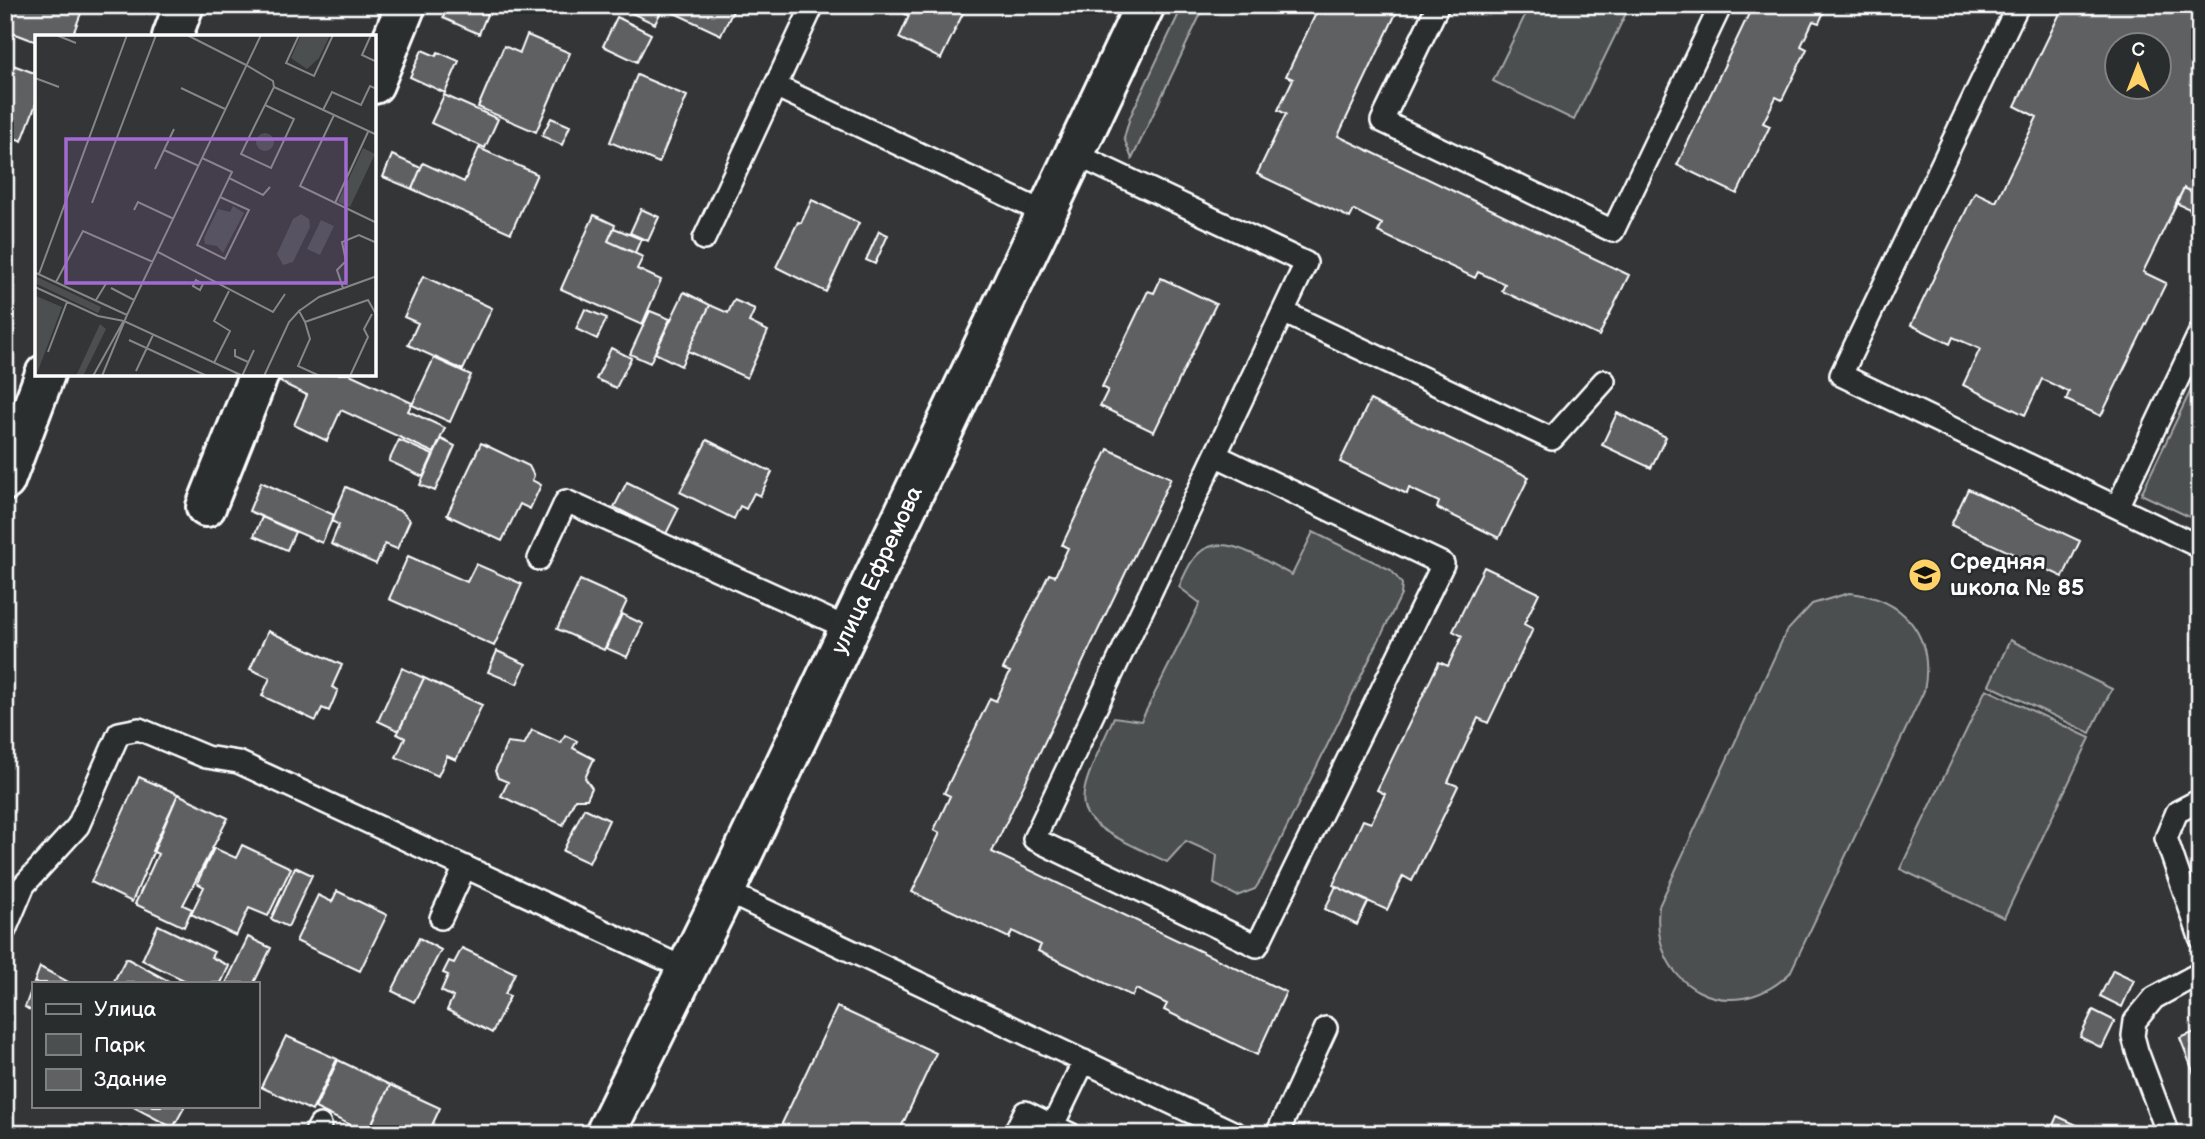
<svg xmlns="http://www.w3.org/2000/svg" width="2205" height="1139" font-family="'Balsamiq Sans',sans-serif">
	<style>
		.green { fill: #4c4f50; stroke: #a6a7a8; stroke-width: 2 }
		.building { fill: #5f6162; stroke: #fff; stroke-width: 2; fill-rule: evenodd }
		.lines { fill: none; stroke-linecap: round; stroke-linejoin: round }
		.service-casing { stroke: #fff; stroke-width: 26 }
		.minor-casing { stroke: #fff; stroke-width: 44 }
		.tertiary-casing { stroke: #fff; stroke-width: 44 }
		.service { stroke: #2a2d2e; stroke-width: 21 }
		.minor { stroke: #2a2d2e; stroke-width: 38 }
		.tertiary { stroke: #2a2d2e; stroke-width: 38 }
		.labels { text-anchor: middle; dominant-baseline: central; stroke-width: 5; stroke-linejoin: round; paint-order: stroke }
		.poi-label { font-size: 23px; font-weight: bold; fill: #fff; stroke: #2a2d2e; text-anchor: start }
		.street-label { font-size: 23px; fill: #fff; stroke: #2a2d2e }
		.inset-road { fill: none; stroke: #858686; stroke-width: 2 }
		.view { fill: #a36bd2; fill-opacity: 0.15; stroke: #a36bd2; stroke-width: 3.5 }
		.inset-edge { fill: none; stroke: #fff; stroke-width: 3.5 }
	</style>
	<rect width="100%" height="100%" fill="#333536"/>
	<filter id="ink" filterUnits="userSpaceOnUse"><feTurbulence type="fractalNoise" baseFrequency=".0143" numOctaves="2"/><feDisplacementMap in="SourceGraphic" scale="14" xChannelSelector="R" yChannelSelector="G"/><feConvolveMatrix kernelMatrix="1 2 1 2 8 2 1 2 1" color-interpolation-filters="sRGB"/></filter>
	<g filter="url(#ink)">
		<!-- green -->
		<path class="green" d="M1183,5H1205L1132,159L1124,138L1130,117Z
			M1530,5H1630L1574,120L1493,81Z
			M2200,371V522L2141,494Z
			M1313,532L1391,570L1402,584L1401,595L1262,878L1255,889L1237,896L1214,884L1217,855L1186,841L1167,862C1066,814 1067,820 1114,717L1141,721L1200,603L1179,587C1184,576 1189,562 1198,554C1223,529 1267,563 1292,575Z
			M1849,593C1904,598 1935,635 1924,691L1790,973C1731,1030 1649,987 1659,906L1786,632L1812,604Z
			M2010,640L2112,689L2090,733L1989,685Z
			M1986,689L2090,738L2004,918L1900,869Z"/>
		<!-- building -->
		<path class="building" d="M5,5H84L72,37H37V42L5,30Z
			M448,5H491L479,34L443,18Z
			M624,5H664L655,24L623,9Z
			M670,5H736L721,35L668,10Z
			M900,5H967L941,59L899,38L909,16L898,10Z
			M1320,5H1400L1338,136L1629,275L1599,336L1502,291L1505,284L1478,272L1475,278L1378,232L1382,224L1354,210L1350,218L1257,174L1286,114L1278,110L1293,79L1286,76Z
			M1753,5H1827L1819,23L1813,21L1801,46L1807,49L1782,100L1776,97L1763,123L1770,126L1737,194L1677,165Z
			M2064,5H2128L2138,10L2141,5H2200V196L2184,188L2143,272L2166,283L2101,416L2066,400L2069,392L2042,379L2025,415L1963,385L1980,349L1953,337L1950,344L1911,325L1975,192L1996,202L2037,117L2015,106ZM2118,46H2160V88H2118Z
			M617,17L651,34L637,62L603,46Z
			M527,35L570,53L536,132L478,107L504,46L520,53Z
			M422,50L436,56L438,52L459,61L445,93L410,77Z
			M5,62L37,74V101L22,141L5,134Z
			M637,75L687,96L659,163L610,142Z
			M444,95L498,119L485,148L431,123Z
			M551,118L570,126L562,145L542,136Z
			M479,148L537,174L511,233L412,189L423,163L464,182Z
			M392,155L421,168L412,189L383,177Z
			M2184,188L2200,196L2194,211L2176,203Z
			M812,200L859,223L826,292L776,267L798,222L801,223Z
			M641,209L659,217L648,241L630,233Z
			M594,215L615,225L608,241L643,257L637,269L661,280L642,325L561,289Z
			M614,228L641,239L635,253L608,241Z
			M879,231L888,235L875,264L866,260Z
			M423,276L492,308L463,370L408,345L418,323L404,317Z
			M1161,278L1216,304L1154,432L1100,406L1108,390L1102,387L1148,291L1154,293Z
			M684,292L710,305L681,366L655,353Z
			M734,300L755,309L749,322L768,331L747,378L688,351L710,305L728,313Z
			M585,309L607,318L597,339L576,329Z
			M650,311L670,319L650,363L630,354Z
			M611,348L631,358L616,388L596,379Z
			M434,358L471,375L450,422L412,405Z
			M283,374H350L412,403L408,411L445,428L434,453L341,410L327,441L294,425L307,395L280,382Z
			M1370,400L1529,477L1499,538L1437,508L1439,502L1409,488L1407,494L1340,462Z
			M1617,413L1666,437L1651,468L1602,445Z
			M441,439L455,446L435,491L420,485Z
			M399,440L433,455L423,477L389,461Z
			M707,440L772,472L760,496L754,493L746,509L740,506L734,519L680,492Z
			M481,443L529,466L534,476L532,480L541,485L530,509L520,504L502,541L447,515Z
			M1108,449L1171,478L992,852L1286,992L1257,1055L1164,1010L1167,1004L1136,989L1132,996L1038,951L1041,945L1012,931L1009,938L912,892L940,833L934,830L950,796L944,793L990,698L996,701L1010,672L1003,669L1049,574L1055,576L1068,548L1062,545Z
			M261,482L334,515L322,543L249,511Z
			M627,482L679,508L666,534L614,507Z
			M346,487L402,512L410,520L397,549L385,544L376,564L331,544L339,525L332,521Z
			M1968,489L2080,541L2063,577L1951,525Z
			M262,517L295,532L287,550L254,536Z
			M408,556L467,582L476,564L522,584L494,646L389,599Z
			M1484,567L1539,593L1524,624L1533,629L1488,723L1478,718L1448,782L1458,786L1412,881L1403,876L1387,910L1333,885L1363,820L1371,823L1385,794L1377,790L1439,662L1448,666L1462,636L1453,631Z
			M580,580L627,601L604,650L557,629Z
			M622,614L643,624L627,657L606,648Z
			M268,631L342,665L332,687L338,690L329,711L322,708L316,721L262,696L270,678L250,669Z
			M497,651L526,664L517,684L488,672Z
			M402,668L424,678L399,731L378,721Z
			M424,678L482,705L456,760L447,756L438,776L396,757L405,738L397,734Z
			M532,730L561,743L565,735L577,741L573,748L594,759L585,778L592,788L587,799H575L563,825L501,796L508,782L498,778L495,771L507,743L524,745Z
			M139,777L178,794L132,902L91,882Z
			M178,794L228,818L183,905L192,909L184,927L135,904L158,854L152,851Z
			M584,808L609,820L589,863L563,851Z
			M242,845L291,868L268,916L249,908L236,936L191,914L204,887L197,883L214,848L236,858Z
			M295,867L312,875L288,927L271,919Z
			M1336,886L1368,902L1357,925L1325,909Z
			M337,891L387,915L360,971L296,941L318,895L332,902Z
			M158,925L214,952L211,957L229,966L221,983H190L142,960Z
			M248,937L271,948L254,983H226Z
			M419,938L441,950L414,1002L392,991Z
			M462,948L515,973L505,994L510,996L492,1033L447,1010L453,997L441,991L448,975L443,973L449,961L454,963Z
			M126,958L172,983H113Z
			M40,967L70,983H34Z
			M2113,970L2134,980L2122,1007L2100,996Z
			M33,985V1012L25,1007Z
			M837,1007L936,1053L898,1134H777Z
			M2093,1010L2115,1021L2102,1048L2080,1037Z
			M2200,1030V1089L2180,1038Z
			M286,1036L337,1059L312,1111L261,1087Z
			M338,1060L390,1085L367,1133L315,1108Z
			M390,1085L440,1108L428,1134H367Z
			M132,1106H185L173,1128Z
			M2057,1116L2079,1126L2076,1134H2049Z"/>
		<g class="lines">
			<defs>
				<path id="service" d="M1438,5L1382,121L1613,231L1721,5
					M2018,5L1841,375L2200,547
					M775,86L1047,214
					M1075,154L1306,263L1034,839L1257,946L1443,564L1217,456
					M704,239L813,5
					M1283,312L1552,439L1604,381
					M2117,507L2200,332
					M539,559L566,501L849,629
					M2200,800L2177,812L2166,838L2200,937
					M725,891L1237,1134
					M441,918L465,867
					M5,930L24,885L78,826L119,733L139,729L206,757L238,762L686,969
					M1053,1125L1084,1061
					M315,1134L320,1125
					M1014,1134L1025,1112L1070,1134
					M1277,1134L1326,1028
					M2168,1134L2137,1051L2133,1036L2135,1021L2154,998L2200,973"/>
				<path id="minor" d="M172,37L184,5
					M374,84L406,5
					M5,481L45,374
					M206,507L259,374"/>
				<g id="tertiary">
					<path id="s1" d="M605,1134L725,891L1145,5"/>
				</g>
			</defs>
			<!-- service casing -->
			<use href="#service" class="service-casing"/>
			<!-- minor casing -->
			<use href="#minor" class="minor-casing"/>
			<!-- tertiary casing -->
			<use href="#tertiary" class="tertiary-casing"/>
			<!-- service -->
			<use href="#service" class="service"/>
			<!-- minor -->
			<use href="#minor" class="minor"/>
			<!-- tertiary -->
			<use href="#tertiary" class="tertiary"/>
		</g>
	</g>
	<!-- icons -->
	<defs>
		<symbol id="school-disc" viewBox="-11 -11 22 22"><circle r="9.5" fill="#ffd166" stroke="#2a2d2e"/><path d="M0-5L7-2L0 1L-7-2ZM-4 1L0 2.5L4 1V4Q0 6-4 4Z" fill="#111"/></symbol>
	</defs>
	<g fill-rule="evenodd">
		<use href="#school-disc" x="1906" y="556" width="38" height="38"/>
	</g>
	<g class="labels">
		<!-- poi labels -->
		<g class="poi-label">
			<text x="1950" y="562">Средняя<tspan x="1950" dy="26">школа № 85</tspan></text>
		</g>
		<!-- street labels -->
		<g class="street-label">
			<text stroke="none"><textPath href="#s1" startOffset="626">улица Ефремова</textPath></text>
		</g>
	</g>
	<!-- overview -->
	<g transform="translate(35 35)">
		<rect width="341" height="341" fill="#333536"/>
		<path d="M266,0H295L284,23L272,34L256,23ZM221 107a9 9 0 1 1 18 0a9 9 0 1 1-18 0ZM328,113L340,119L315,172L303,167ZM198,171L209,178L188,218L182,211L170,209L169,203L183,174L195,177ZM266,179L274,184L275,192L258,227L248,230L242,219L258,184ZM286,185L299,191L285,220L272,214ZM0,241L66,272L63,278L0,248ZM1,261L27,272L1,341L0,264ZM65,289L71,294L48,341H41Z" fill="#4c4f50"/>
		<path class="inset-road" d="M21,0L41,8M152,0L211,30L238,46L239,52L342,100M264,0L251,28L279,41L298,0M336,0L327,20L342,27M0,43L24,52M146,53L190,74M230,70L259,84L236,133L206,119L220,90L239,52M288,75L297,57L326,70L335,51L342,54M299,80L265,151L342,188M129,115L164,131M167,123L197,137L162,210L190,224L214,175L185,162M120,134L139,94M194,143L228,160L235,152M57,168L121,0M300,168L333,97M99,175L103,167L139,184M123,217L238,277L250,259M1,238L92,280M4,239L92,0M161,245L168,249L165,255L158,251ZM21,247L48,196L118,227M0,252L63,281L89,286L208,341M76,253L99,265M308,253L302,235L311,226L307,207L324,200L342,208M61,265L72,247M264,276L284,262L342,241M94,305L172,341M200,314V321L213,327M13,317L32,267M179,328L195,296L179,286L194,256M101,336L118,300M58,341L88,287M67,341L92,280L226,0M207,341L219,315M229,341L254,287L264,276L270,287M285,341L263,331L275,304L270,287L333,265L342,281M315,341L333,302L329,294L337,279"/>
		<path class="view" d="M31,104H311V248H31Z"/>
		<rect width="341" height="341" class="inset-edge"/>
	</g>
	<!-- margin -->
	<rect width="2205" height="1139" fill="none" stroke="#2a2d2e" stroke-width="28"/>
	<rect x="14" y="14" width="2177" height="1111" fill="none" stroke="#fff" stroke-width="2.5" filter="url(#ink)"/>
	<!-- legend -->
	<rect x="32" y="982" width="228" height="126" fill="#2a2d2e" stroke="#7f8182" stroke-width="2"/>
	<rect x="46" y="1004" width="35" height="10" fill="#2a2d2e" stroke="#7f8182" stroke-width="2"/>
	<text x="94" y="1016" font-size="21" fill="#ffffff">Улица</text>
	<rect x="46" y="1034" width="35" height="21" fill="#4c4f50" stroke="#7f8182" stroke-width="2"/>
	<text x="94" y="1052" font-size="21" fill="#ffffff">Парк</text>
	<rect x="46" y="1069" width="35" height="21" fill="#5f6162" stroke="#7f8182" stroke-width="2"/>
	<text x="94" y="1086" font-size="21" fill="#ffffff">Здание</text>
	<!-- north arrow -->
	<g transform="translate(2138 66)"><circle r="33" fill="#2a2d2e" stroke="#7f8182" stroke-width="2"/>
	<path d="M0-5L12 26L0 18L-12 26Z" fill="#ffd166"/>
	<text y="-10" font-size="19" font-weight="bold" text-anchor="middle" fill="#ffffff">С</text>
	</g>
</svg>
